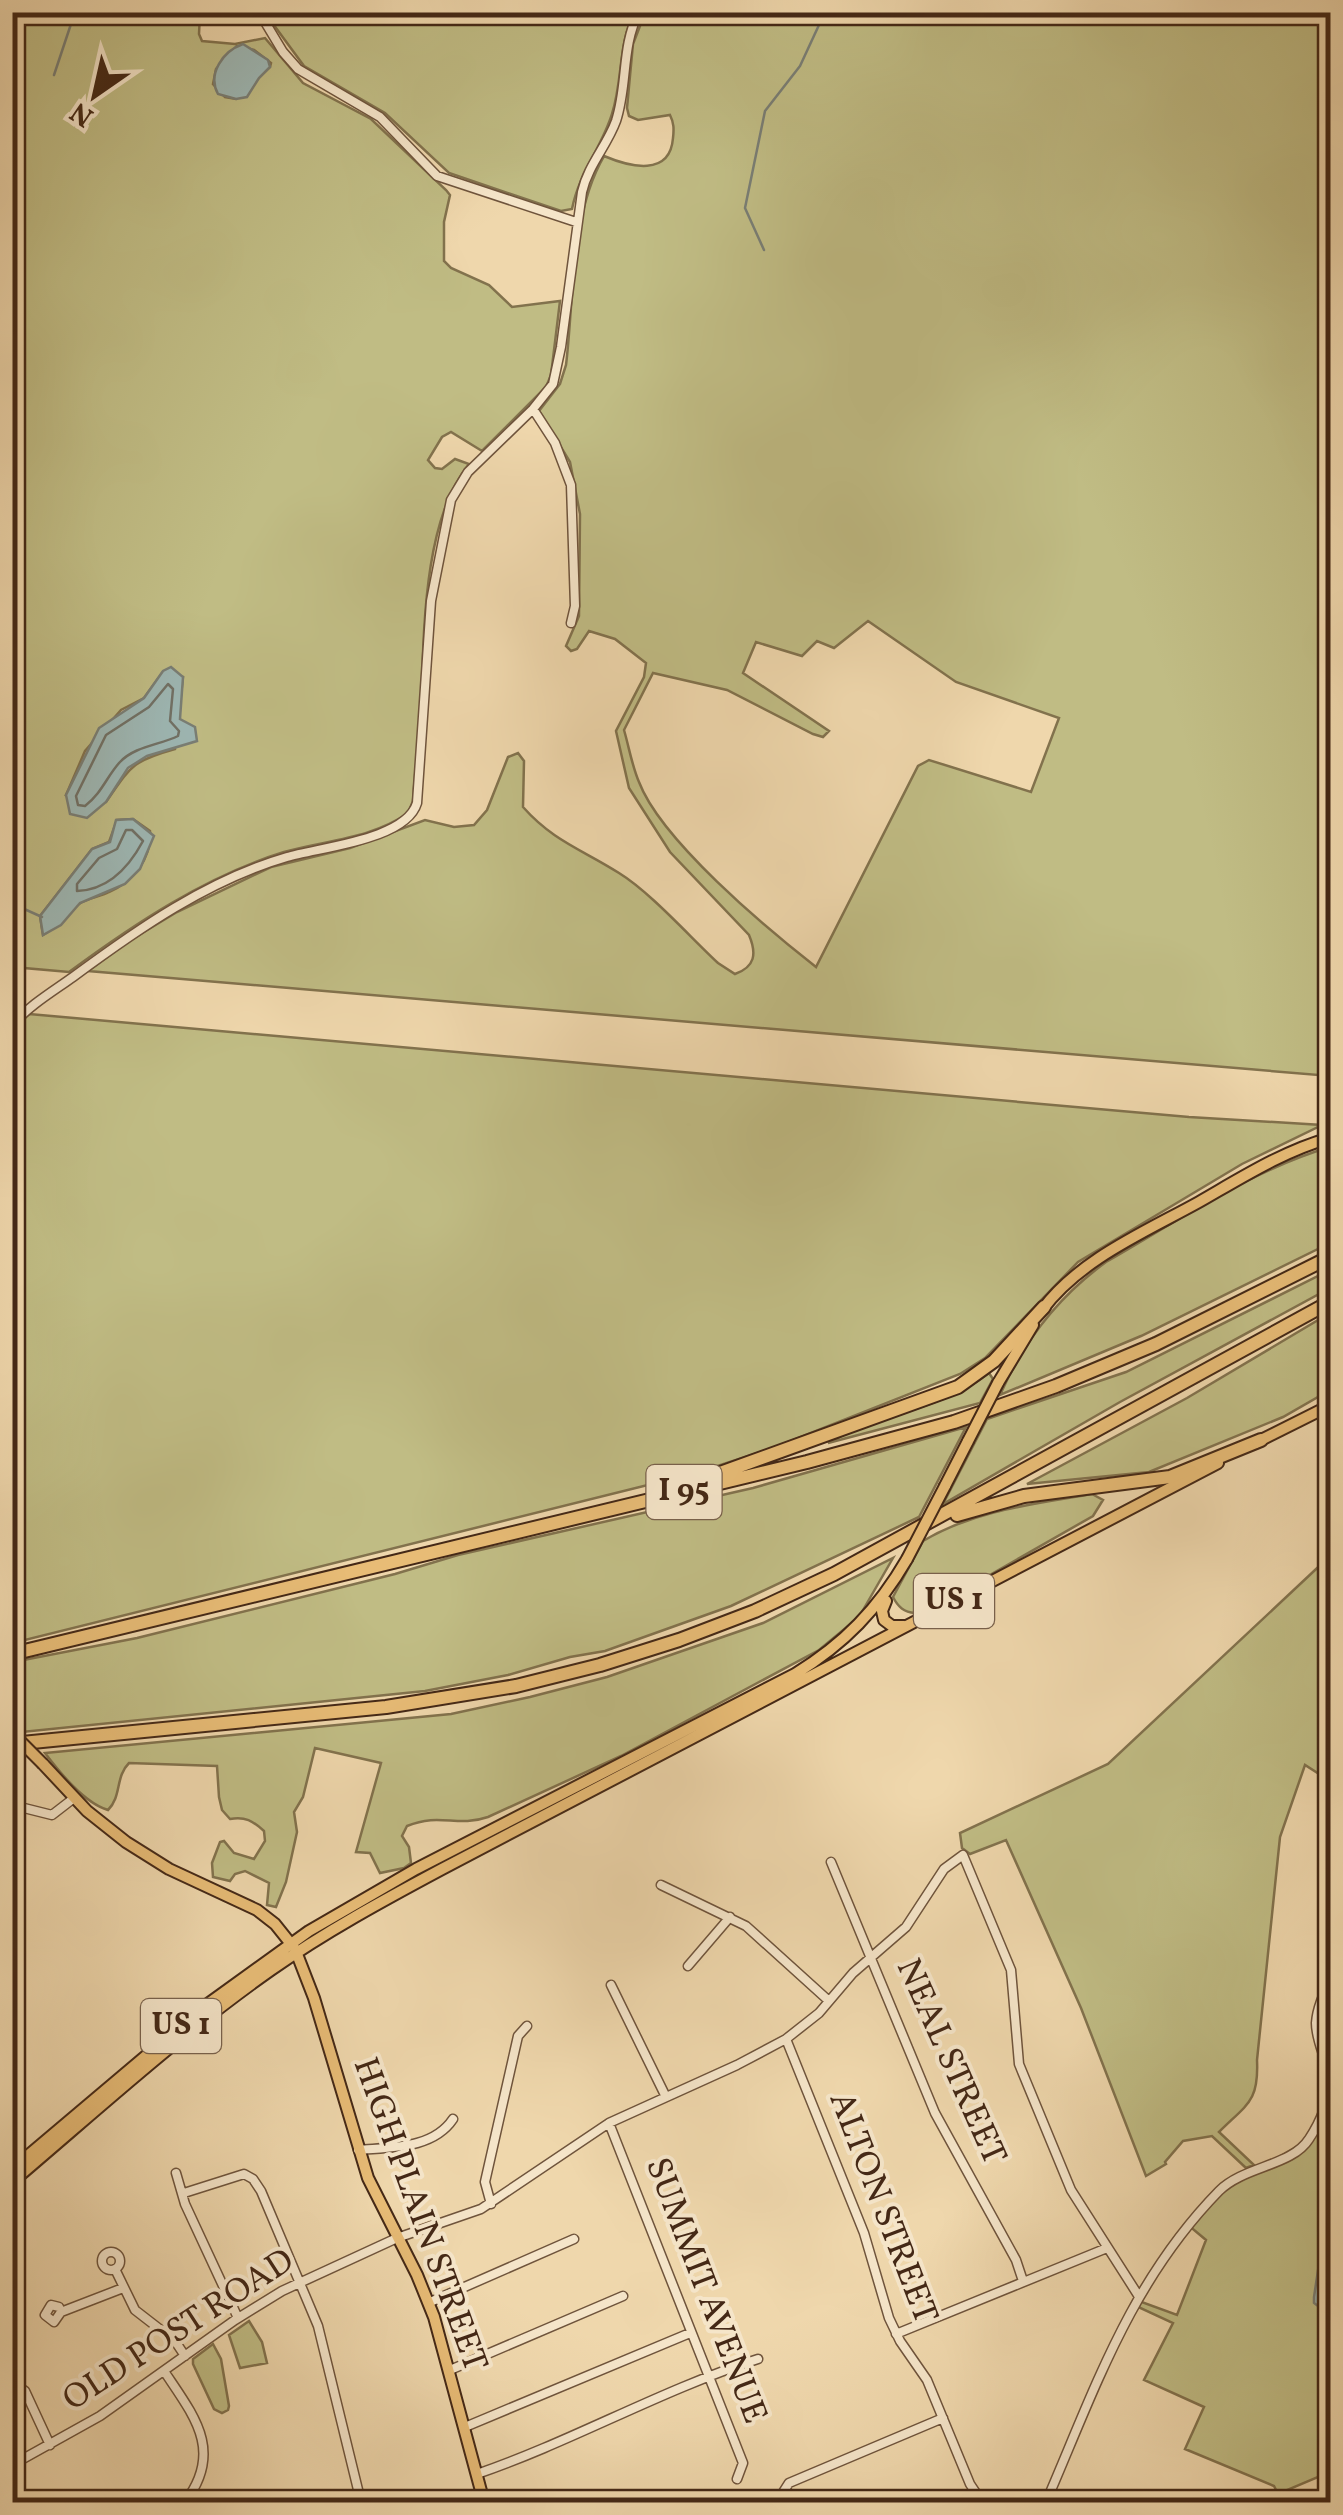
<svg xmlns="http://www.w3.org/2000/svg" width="1343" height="2515" font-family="Vollkorn,serif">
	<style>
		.green { fill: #c0bc84; stroke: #82724d; stroke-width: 2.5; fill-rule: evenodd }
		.water { fill: #9db7b4; stroke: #797e75; stroke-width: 2.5 }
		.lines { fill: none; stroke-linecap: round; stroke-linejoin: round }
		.shore { stroke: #707065; stroke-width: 2.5 }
		.stream { stroke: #797e75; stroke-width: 2.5 }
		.minor-casing { stroke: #6f543c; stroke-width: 11 }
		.major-casing { stroke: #442816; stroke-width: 14 }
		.highway-casing { stroke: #442816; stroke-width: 16 }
		.minor { stroke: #f5e5c9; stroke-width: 8 }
		.major { stroke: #e8bc76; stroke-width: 10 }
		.highway { stroke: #e8bc76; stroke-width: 12 }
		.major-bridge-casing { stroke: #442816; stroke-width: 14; stroke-linecap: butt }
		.major-bridge { stroke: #e8bc76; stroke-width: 10 }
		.labels { text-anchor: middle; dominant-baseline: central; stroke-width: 8; stroke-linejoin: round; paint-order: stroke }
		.shield { fill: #f5e5c9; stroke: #79614c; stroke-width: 2.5 }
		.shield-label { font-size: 32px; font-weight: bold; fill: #442816 }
		.street-label { font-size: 35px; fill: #442816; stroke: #f5e5c9 }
	</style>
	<rect width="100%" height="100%" fill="#efd7ac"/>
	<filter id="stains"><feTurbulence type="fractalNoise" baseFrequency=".002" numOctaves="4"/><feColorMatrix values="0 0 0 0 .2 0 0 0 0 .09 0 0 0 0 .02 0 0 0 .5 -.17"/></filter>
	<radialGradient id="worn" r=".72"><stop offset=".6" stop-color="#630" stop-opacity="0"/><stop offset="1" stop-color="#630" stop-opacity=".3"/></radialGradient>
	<!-- green -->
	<path class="green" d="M12,13H200L199,34L202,41L235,44L265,38L303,83L371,119L446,190L450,195L444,222V261L451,268L489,285L512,307L560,301L551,375L546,387L482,451L451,432L442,437L428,460L435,468L442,469L455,459L469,464C422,521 424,638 421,709C419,740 415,770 413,801L408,813C371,839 326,840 284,852C206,876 134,924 69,972L13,967ZM237,46L254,50L271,63L270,67L236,99L225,97L213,84L216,69ZM163,672L183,677L175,749C132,761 131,766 106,802L66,795L85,751L121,710L144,698ZM133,819L150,831C152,858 133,882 109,892C100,897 87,898 79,904C66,914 58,926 43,935L40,916L92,849L109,842L117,820Z
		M265,13H634C618,44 623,80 612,114C602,147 579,173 572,209L561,211L449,173L385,113L304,66Z
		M645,13H1330V1076L88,971L129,941L177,912L271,867L350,848L425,820L454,827L474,825L487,810L508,757L518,753L524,761L523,807C553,841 583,850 619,873C650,892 690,937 718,963L735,974C755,967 757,954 749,935L670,852L629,788L616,731L644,677L646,663L615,639L589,631L577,649L571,651L566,646L579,616L580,514L570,462L539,411L560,384L566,365C574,300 570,214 604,156C630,167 670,177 673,138C674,129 674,123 670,115L638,120L629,116L627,108L633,44ZM868,621L956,682L1059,718L1031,792L929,760L918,766L816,967C766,928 661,840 639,782C632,766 629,747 624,730L653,673L727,690L813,734L823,737L829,731L743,673L756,642L802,656L817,641L834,648Z
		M29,1014L1189,1117L1322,1125L1242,1164L1078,1262L985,1358L960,1374L773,1448L696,1473L13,1643L12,1030Z
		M1330,1147V1243L1141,1336L1000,1395C1024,1340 1058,1297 1106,1262C1178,1221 1251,1170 1330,1147Z
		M1330,1270V1288L1120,1402L943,1504L987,1419L1126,1372Z
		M1330,1313V1390L1283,1417L1149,1472L1027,1484L1187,1398Z
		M989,1373L993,1379L980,1403L828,1443C879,1414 942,1410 989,1373Z
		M966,1427L919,1517L731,1606L605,1651L570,1657L508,1675L425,1691L22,1732L13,1723V1662L137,1638L395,1574L458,1555L753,1488Z
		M1092,1494L1103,1500L1093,1516L967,1588L915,1613C904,1612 898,1607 893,1597L923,1541C975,1510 1034,1504 1092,1494Z
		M1330,1556V1781L1305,1765L1280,1837L1257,2060C1259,2102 1247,2104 1219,2132L1254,2165L1246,2168L1212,2136L1183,2141L1165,2162L1166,2164L1146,2176L1081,2008L1006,1840L970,1854L962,1848L960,1833L1108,1764Z
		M893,1558L859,1617L819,1650L621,1756L488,1817C456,1828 441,1812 407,1826L402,1836L409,1847L411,1863L404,1868L380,1873L370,1853L356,1852L381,1763L315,1748L303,1797L294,1812L297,1832L286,1882L276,1907L267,1905L269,1883L245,1871L235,1874L230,1881L213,1877L212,1863L220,1842L224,1841L234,1853L254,1859L265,1841L264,1831C253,1821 245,1816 230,1819L222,1810L219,1797L217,1766L129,1763C115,1777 122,1796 108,1810C84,1803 60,1773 45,1753L451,1714L530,1697L607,1677L763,1623Z
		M1330,1980V2472L1278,2494L1274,2486L1185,2449L1204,2407L1144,2380L1173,2323L1136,2306L1139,2301L1177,2315L1206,2240L1188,2225L1219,2191L1310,2139L1328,2093L1316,2023Z
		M249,2321L262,2342L267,2363L240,2368L229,2335Z
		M213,2344L221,2359L229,2406L228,2410L222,2413L214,2409L193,2364V2359Z"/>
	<!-- water -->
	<path class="water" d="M243,44L268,60L270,67L259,78L247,97L236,99L218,94C207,74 223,51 243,44Z
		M171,667L183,677L180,719L195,727L197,741L147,756L128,768L106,802L87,818L70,814L66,795L99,728L144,698L163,671Z
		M133,819L154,836L140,869L125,884L80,903L61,925L43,935L40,916L92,849L110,842L116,820Z
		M1330,2242V2298L1323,2310L1314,2303V2297L1320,2257Z"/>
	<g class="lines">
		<!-- shore -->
		<path class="shore" d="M168,684L173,689L170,721L179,731L178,736C160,745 135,746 120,762C107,776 102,793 85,806L78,805L76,796L106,735L149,707Z
			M126,830H132L143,841C129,867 109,890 77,891V884L99,858L117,849Z"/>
		<!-- stream -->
		<path class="stream" d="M54,75L75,12
			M764,250L745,208L765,111L800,66L825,12
			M12,908H22L42,917"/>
		<defs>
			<path id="minor" d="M259,12L283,52L298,69L380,117L437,176L576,222
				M533,409L555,443L571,485L575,606L571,623
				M12,1025C30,1005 52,992 73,977C138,929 208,880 287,857C320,847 406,840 417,803L431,601L451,500L468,472L533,409L553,384L561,347L582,192C588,165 607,146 616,121C628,85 621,46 639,12
				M12,1805L52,1815L74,1798
				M831,1862L935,2113L1016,2260L1023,2281
				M661,1885L746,1926L829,2001
				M688,1966L730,1917
				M611,1985L665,2095
				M786,2039L864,2233L889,2318L900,2341L927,2380L970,2484L982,2502
				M609,2123L743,2463L737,2479
				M358,2150C391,2147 433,2149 453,2119
				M176,2173L185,2204L238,2318
				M184,2193L244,2174L253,2179L261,2191L318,2326L361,2502
				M491,2204L485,2182L518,2036L527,2026
				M102 2261a9 9 0 1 1 18 0a9 9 0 1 1-18 0Z
				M115,2269L135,2310L175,2341L185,2356
				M428,2303L574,2239
				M61,2312L54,2322L45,2315L51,2305L59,2307L61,2312L123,2288
				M896,2334L1107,2248
				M450,2370L623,2296
				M164,2371C194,2416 224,2451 185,2502
				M12,2382L25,2391L50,2445
				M465,2427L690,2333
				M12,2465L100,2416L235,2320L282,2291L397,2238L481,2209L609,2123L737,2065L786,2039L819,2013L853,1973L906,1927L944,1869L963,1855L1011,1970L1019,2064L1071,2190L1138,2295
				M477,2474C573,2441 661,2390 758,2359
				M570,2502H572
				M784,2502L782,2494L789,2483L943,2418
				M1046,2502C1095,2389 1130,2282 1219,2191C1244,2166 1292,2166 1309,2139C1325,2115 1334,2088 1325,2060C1321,2048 1316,2036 1316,2023C1317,2008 1324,1993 1330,1980"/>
			<path id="major" d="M1042,1310C1080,1259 1145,1232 1199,1202C1241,1178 1283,1151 1330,1138
				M998,1383L1033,1325
				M1255,1443L1329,1406
				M945,1486L968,1441
				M886,1601L882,1611L884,1620L892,1626H904
				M43,1764L87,1811L126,1842L169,1869L257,1910L275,1924L295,1949L314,1998L368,2178L417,2275L434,2317L484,2502
				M12,2169L205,2006L309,1931L416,1869L795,1674C844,1644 878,1609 907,1559
				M12,2182C97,2110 180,2034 271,1970C325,1932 384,1900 442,1869L1218,1463"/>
			<path id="highway" d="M1324,1408L1330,1404
				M690,1484L958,1387L994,1361L1044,1307
				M957,1515L1024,1496L1170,1477L1261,1440
				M12,1654L807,1462L954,1422L1056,1386L1156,1344L1330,1257
				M12,1744L386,1707L516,1686L600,1665L679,1640L755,1611L834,1574L1330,1302"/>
		</defs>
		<!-- minor casing -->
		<use href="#minor" class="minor-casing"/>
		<!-- major casing -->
		<use href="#major" class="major-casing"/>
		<!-- highway casing -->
		<use href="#highway" class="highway-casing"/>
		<!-- minor -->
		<use href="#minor" class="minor"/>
		<!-- major -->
		<use href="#major" class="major"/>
		<!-- highway -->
		<use href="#highway" class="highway"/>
		<defs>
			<path id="major-bridge" d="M968,1441L998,1383
				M907,1559L945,1486
				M12,1733L43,1764"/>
		</defs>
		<!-- major-bridge casing -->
		<use href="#major-bridge" class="major-bridge-casing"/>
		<!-- major-bridge -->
		<use href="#major-bridge" class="major-bridge"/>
	</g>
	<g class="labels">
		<!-- shield labels -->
		<g class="shield">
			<rect x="646.5" y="1465" width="75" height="54" rx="8"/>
			<rect x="914" y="1574" width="80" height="54" rx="8"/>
			<rect x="141" y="1999" width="80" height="54" rx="8"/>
		</g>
		<g class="shield-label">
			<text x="684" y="1492">I 95</text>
			<text x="954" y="1601">US 1</text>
			<text x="181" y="2026">US 1</text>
		</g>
		<!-- street labels -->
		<g class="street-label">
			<text transform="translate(950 2062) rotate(66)">NEAL STREET</text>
			<text transform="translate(882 2208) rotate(69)">ALTON STREET</text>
			<text transform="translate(419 2215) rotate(70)">HIGH PLAIN STREET</text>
			<text transform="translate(705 2291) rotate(69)">SUMMIT AVENUE</text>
			<text transform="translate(179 2331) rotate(-33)">OLD POST ROAD</text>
		</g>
	</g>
	<!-- margin -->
	<rect width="1343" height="2515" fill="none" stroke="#efd7ac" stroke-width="50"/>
	<rect x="15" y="15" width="1313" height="2485" fill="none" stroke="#442816" stroke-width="5"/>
	<rect x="25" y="25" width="1293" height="2465" fill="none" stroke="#442816" stroke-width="2.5"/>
	<!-- north arrow -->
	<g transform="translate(95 95) rotate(214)" stroke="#f5e5c9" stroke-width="8" paint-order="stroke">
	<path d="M0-8L18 38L0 25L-18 38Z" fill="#442816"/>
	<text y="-15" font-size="28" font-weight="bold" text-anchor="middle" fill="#442816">N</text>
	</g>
	<rect width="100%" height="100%" filter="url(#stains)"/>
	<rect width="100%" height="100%" fill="url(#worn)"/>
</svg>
